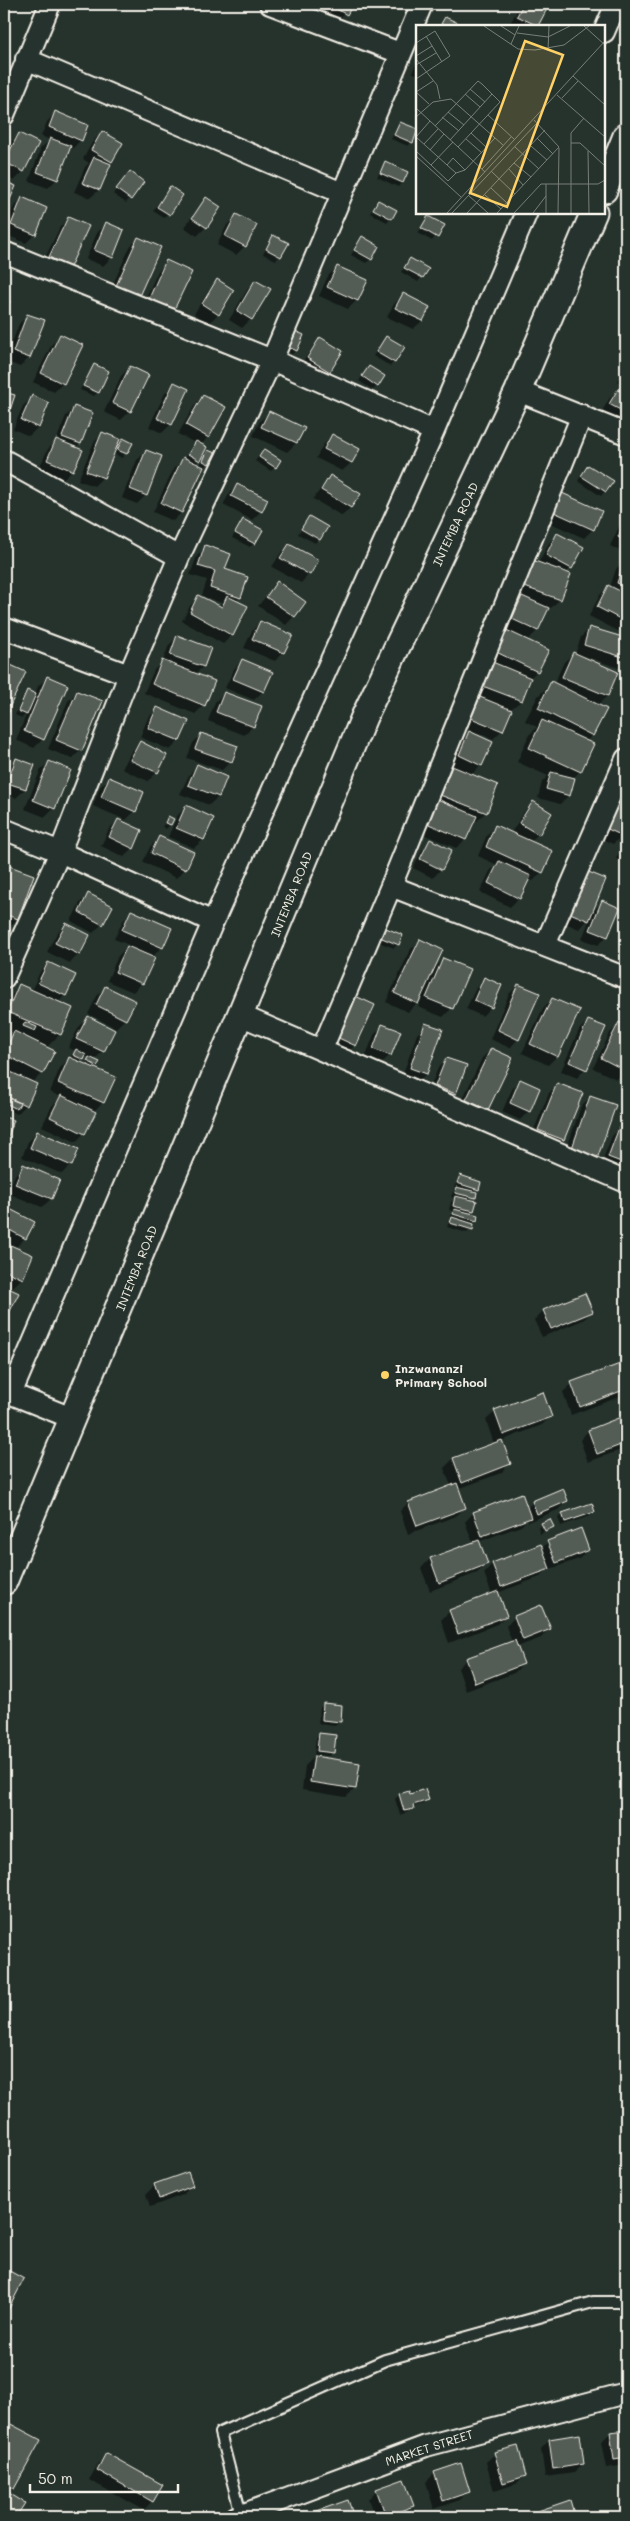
<svg xmlns="http://www.w3.org/2000/svg" width="630" height="2521" font-family="Mali,sans-serif">
	<style>
		.shadow { fill: #0007; fill-rule: evenodd }
		.building { fill: #525c55; stroke: #f4f1e8 }
		.lines { fill: none; stroke-linecap: round; stroke-linejoin: round }
		.service-casing { stroke: #f4f1e8; stroke-width: 14 }
		.minor-casing { stroke: #f4f1e8; stroke-width: 24 }
		.tertiary-casing { stroke: #f4f1e8; stroke-width: 29 }
		.service { stroke: #26332d; stroke-width: 10 }
		.minor { stroke: #26332d; stroke-width: 20 }
		.tertiary { stroke: #26332d; stroke-width: 25 }
		.poi-dot { fill: #ffd166; stroke: #26332d; stroke-width: 2 }
		.labels { text-anchor: middle; dominant-baseline: central; stroke-width: 4; stroke-linejoin: round; paint-order: stroke }
		.street-label { font-size: 12px; fill: #f4f1e8; stroke: #26332d }
		.poi-label { font-size: 12px; font-weight: bold; fill: #f4f1e8; stroke: #26332d; text-anchor: start }
		.inset-road { fill: none; stroke: #787f78; stroke-width: 1 }
		.view { fill: #ffd166; fill-opacity: 0.15; stroke: #ffd166; stroke-width: 2.5 }
		.inset-edge { fill: none; stroke: #f4f1e8; stroke-width: 2.5 }
	</style>
	<rect width="100%" height="100%" fill="#26332d"/>
	<filter id="ink" filterUnits="userSpaceOnUse"><feTurbulence type="fractalNoise" baseFrequency=".02" numOctaves="2"/><feDisplacementMap in="SourceGraphic" scale="10" xChannelSelector="R" yChannelSelector="G"/><feConvolveMatrix kernelMatrix="1 2 1 2 8 2 1 2 1" color-interpolation-filters="sRGB"/></filter>
	<g filter="url(#ink)">
		<!-- shadow -->
		<path class="shadow" d="M329,4H352L337,23L323,15Z
			M464,4H475L471,7Z
			M521,4H540L546,7L536,26L509,25Z
			M445,18L463,26H439Z
			M418,60V75L412,72Z
			M418,103V113H415Z
			M55,113L81,140L72,149L69,148L57,179L48,188L29,181L41,148L50,140L41,136L47,122Z
			M400,124L412,142L408,146L391,139Z
			M102,132L111,161L99,190L90,198L74,192L85,167L89,163L83,159L93,141Z
			M19,134L37,144L23,172L14,181L4,175V155L10,143Z
			M386,163L402,182L398,187L377,177Z
			M126,177L142,182L126,203L113,194Z
			M166,192L181,195L164,218L153,211Z
			M22,199L35,234L26,243L4,234L13,208Z
			M206,199V227L197,236L184,227Z
			M379,201L391,218L387,222L370,213Z
			M236,216L245,246L236,255L217,245L227,225Z
			M428,217L443,226L432,241L418,233Z
			M68,218L69,266L60,275L41,266L60,227Z
			M106,224L112,257L103,266L86,259L97,233Z
			M274,237L280,256L276,260L263,254Z
			M138,238V295H108L130,247Z
			M362,238L371,259L366,263L351,255Z
			M410,260L427,269L418,282L401,272Z
			M167,262L190,272L139,312L158,271Z
			M337,267L357,300L348,309L319,296L328,276Z
			M217,281L218,314L209,323L194,314L209,290Z
			M256,281L251,319L242,328L229,320L247,290Z
			M403,295L429,307L422,321L413,329L387,317L394,304Z
			M28,315L29,358L20,367L5,361L19,324Z
			M294,332L296,350L292,354L283,350Z
			M60,336L63,383L54,392L33,382L52,344Z
			M626,336V347L622,345Z
			M386,338L394,362L390,366L373,356Z
			M320,339L341,351L329,371L320,380L299,367L312,348Z
			M94,366L98,392L94,396L80,390Z
			M626,366V386L617,381Z
			M130,367V411L121,420L104,412L121,376Z
			M369,367L377,386L373,390L359,381Z
			M174,384L171,424L162,433L149,427L165,393Z
			M618,390L626,395V427L601,413L609,399Z
			M203,396L208,437L201,445L199,460L195,464L199,466L208,452V464L203,467L181,513L173,521L153,512L174,468L184,459L195,443L178,434L195,405Z
			M32,397L38,427L29,436L13,429L23,406Z
			M75,407L91,413L80,444L75,448L72,470L63,479L39,468L48,449L56,441L66,416Z
			M269,413L303,428L296,443L287,452L253,436L260,421Z
			M103,434L116,450L123,440L131,443L122,458L112,453L103,477L94,486L78,480L94,442Z
			M332,436L351,463L342,471L316,458L323,445Z
			M264,450L275,467L271,471L255,461Z
			M146,452V495L137,504L122,498L137,460Z
			M584,471L612,482L601,496L578,481Z
			M330,477L350,508L342,516L313,499Z
			M237,485L261,511L252,520L223,505L229,494Z
			M563,494L593,529L584,538L546,521L554,503Z
			M309,518L319,539L315,543L298,534Z
			M626,520V554L610,546L619,527Z
			M243,521L254,543L250,547L232,538Z
			M558,534L571,568L566,573L569,575L559,600L551,608L548,607L537,631L527,641L537,671L529,679L521,701L511,709L502,730L493,739L463,727L472,708L482,697L472,694L514,606L522,598L514,595L538,563L549,543Z
			M289,545L309,574L301,583L272,567L280,554Z
			M206,547L240,597L236,601L232,635L223,644L182,621L190,606L198,597L218,607L222,603L202,596L207,580L190,575L197,556Z
			M625,560H626V635L589,616L600,595L608,586L610,587L616,569Z
			M277,583L294,616L286,625L258,606Z
			M260,622L283,652L275,661L244,648L252,631Z
			M590,628L626,640V660L619,668L584,656L583,658L617,672L607,696L597,706L592,735L586,742L580,771L572,779L569,795L560,804L538,798L542,782L548,776L517,762L529,735L537,727L525,721L538,696L552,683L554,684L564,662L573,654L575,655L581,637Z
			M178,636L210,648L203,667L195,674L204,705L195,714L144,693L154,670L163,661L169,645Z
			M242,660L263,691L254,700L225,688L234,669Z
			M4,664L24,673L5,709L8,711L4,721Z
			M47,678L43,739L34,748L16,740L27,713L22,718L15,715L23,696L27,692L35,695L38,686Z
			M77,692L81,750L72,759L48,749L68,701Z
			M224,693L253,726L244,735L208,721L215,702Z
			M157,709L187,721L179,741L170,750L140,737L148,718Z
			M470,732L481,765L471,775L486,812L477,821L474,820L465,840L456,848L416,831L443,776L454,766L451,764L461,741Z
			M202,734L231,761L222,770L187,758L193,743Z
			M140,743L157,772L148,781L122,769L131,752Z
			M17,759L33,765L25,789L16,798L4,793V780L8,768Z
			M49,763L54,808L45,817L25,809L40,771Z
			M197,766L226,778L218,797L209,805L180,794L189,775Z
			M109,779L135,811L126,820L93,806L100,787Z
			M614,802L626,808V825L622,835L613,844L593,835Z
			M533,803L551,813L538,834L530,842L542,872L533,881L528,879L519,898L510,907L480,892L490,871L497,865L478,856L487,835L496,826L511,833L524,812Z
			M186,807L213,818L203,840L194,848L168,837L177,816Z
			M169,817L170,825L166,829L162,827Z
			M118,820L133,848L124,857L101,846L109,829Z
			M626,836V863L616,859Z
			M159,838L185,869L176,878L143,862L150,847Z
			M431,841L441,869L433,878L413,868L422,850Z
			M5,866L17,919L9,928L4,926Z
			M572,879L591,913L602,902L607,936L598,945L582,939L590,918L579,929L555,919Z
			M89,894L102,924L93,933L71,921L80,903Z
			M131,912L162,947L151,958L142,983L133,992L107,981L118,956L129,945L114,939L123,921Z
			M66,924L79,954L70,963L47,952L57,933Z
			M626,925V942L620,938Z
			M381,927L398,944L394,948L373,940Z
			M420,941L433,970L443,959L452,1008L443,1017L418,1007L423,996L421,995L417,1003L408,1012L386,1002L411,949Z
			M48,963L65,995L58,1003L60,1034L46,1048L42,1073L32,1083L26,1105L17,1114L4,1108V1071L6,1069L4,1068V1045L13,1033L4,1029V1004L19,986L31,991L40,972Z
			M484,979L491,1007L482,1016L466,1009L476,988Z
			M518,985V1039L510,1048L490,1039L509,994Z
			M106,987L125,1019L116,1028L88,1014L97,996Z
			M351,996L355,1045L346,1054L324,1044Z
			M552,999L557,1056L548,1065L522,1053L543,1008Z
			M88,1018L113,1030L103,1051L94,1060L96,1066L93,1069L103,1102L93,1112L84,1133L76,1142L42,1126L52,1106L61,1097L50,1092L60,1068L76,1051L68,1048L79,1027ZM84,1056L90,1058L84,1065L79,1063Z
			M588,1021L585,1069L577,1078L561,1071L579,1030Z
			M619,1024L626,1027V1067L616,1079L593,1068L610,1033Z
			M426,1025V1074L417,1082L402,1077L417,1034Z
			M382,1026L390,1055L381,1064L365,1058L374,1035Z
			M491,1049L487,1110L478,1118L458,1109L482,1058Z
			M447,1059L455,1093L446,1102L427,1095L438,1068Z
			M521,1081L529,1111L520,1120L502,1112L512,1089Z
			M558,1084L563,1139L554,1148L530,1139L549,1093Z
			M590,1097L587,1168L563,1160L581,1106Z
			M621,1127L626,1129V1160L616,1172L600,1166L612,1136Z
			M37,1133L70,1165L62,1174L22,1157L28,1142Z
			M23,1166L51,1199L42,1207L7,1193L15,1175Z
			M461,1176L478,1189L471,1201L473,1210L469,1214L476,1220L467,1233L447,1227L453,1211L449,1210L451,1202L455,1198L451,1197L453,1192L457,1188L454,1187Z
			M4,1207L25,1238L15,1248L4,1241Z
			M6,1245L22,1278L13,1287L4,1283V1248Z
			M4,1287L17,1294L4,1317Z
			M585,1294L592,1312L583,1320L542,1337L534,1320L543,1311Z
			M619,1365L626,1390L619,1397L571,1415L563,1392L572,1384Z
			M495,1412L551,1416L542,1425L501,1441L509,1464L501,1473L458,1489L465,1507L456,1516L408,1534L400,1511L408,1503L451,1486L444,1468L453,1459L494,1444L486,1420Z
			M626,1417V1448L588,1462L580,1440L588,1431Z
			M567,1501L558,1510L528,1522L527,1520L521,1526L478,1542L486,1564L477,1573L430,1591L421,1568L430,1559L473,1543L465,1522L473,1513L526,1509L533,1502Z
			M591,1504L594,1512L590,1516L561,1526L558,1518L562,1514Z
			M542,1524L553,1527L540,1534L538,1528Z
			M548,1542L588,1550L579,1559L547,1570L540,1577L497,1593L506,1616L497,1624L449,1643L441,1620L450,1611L492,1595L484,1573L492,1564L540,1546L541,1549Z
			M515,1617L549,1629L541,1638L517,1647L523,1664L514,1673L466,1691L458,1668L467,1659L512,1642L506,1626Z
			M324,1704L340,1721L335,1726L318,1724L320,1708Z
			M320,1734L333,1752L329,1756L314,1755L316,1738Z
			M314,1757L355,1789L346,1797L302,1790L305,1766Z
			M399,1795H409L427,1800L423,1804L412,1807L408,1812L400,1815L395,1799Z
			M155,2185L191,2186L183,2195L150,2207L146,2194Z
			M5,2423L39,2441L13,2489L8,2494L23,2503L15,2517H4Z
			M626,2431V2465L606,2468L601,2442L610,2433Z
			M549,2440L583,2464L574,2473L545,2477L541,2449Z
			M495,2454L525,2475L516,2484L494,2491L486,2462Z
			M107,2455L152,2501L144,2510L89,2480L98,2464Z
			M435,2473L468,2491L460,2500L434,2509L426,2482Z
			M377,2490L413,2506L404,2515L397,2517H375L368,2499Z
			M348,2502L353,2517H311L315,2513Z
			M569,2502L574,2517H531L535,2513Z
			M610,2514L611,2517H600Z"/>
		<!-- building -->
		<path class="building" d="M332,4H353L347,15L331,6Z
			M523,4H542L548,7L538,26L517,16Z
			M445,17L465,26H445L441,24Z
			M55,111L88,125L82,141L49,127Z
			M400,122L418,129L413,143L394,135Z
			M102,131L123,143L112,162L91,150Z
			M19,133L39,143L24,172L4,162Z
			M50,138L71,146L58,180L37,172Z
			M94,157L111,164L100,190L82,183Z
			M385,161L408,172L403,183L380,173Z
			M130,171L144,182L131,200L116,189Z
			M4,181L16,186L4,213Z
			M170,186L183,195L170,215L157,207Z
			M22,197L47,208L36,235L11,225Z
			M206,197L221,207L207,228L192,218Z
			M378,200L397,210L392,219L373,209Z
			M236,214L257,225L246,247L225,236Z
			M428,216L445,225L438,238L421,228Z
			M68,217L89,226L70,267L49,257Z
			M106,222L124,230L113,258L94,250Z
			M273,235L289,243L281,257L266,249Z
			M362,236L379,246L372,260L354,250Z
			M138,237L161,247L139,296L116,286Z
			M410,258L429,269L423,278L404,268Z
			M166,260L192,272L172,314L147,303Z
			M337,266L368,280L358,301L327,287Z
			M217,279L234,290L219,315L202,304Z
			M255,280L271,289L252,320L237,311Z
			M403,293L430,307L423,321L395,308Z
			M4,299L10,301L4,318Z
			M27,314L45,320L30,358L13,352Z
			M293,330L304,335L297,351L286,346Z
			M60,334L83,345L64,384L41,373Z
			M386,336L405,347L395,363L376,352Z
			M320,337L343,351L330,372L307,358Z
			M94,364L109,371L99,393L83,386Z
			M130,366L149,375L131,412L112,403Z
			M369,366L385,376L378,387L362,376Z
			M174,382L189,389L172,425L157,418Z
			M618,389L626,394V413L609,404Z
			M4,392L15,395L5,425L4,424Z
			M32,395L49,403L39,428L21,420Z
			M203,395L226,407L209,438L186,425Z
			M74,406L93,413L81,444L62,437Z
			M269,411L305,428L297,443L261,427Z
			M102,432L120,439L104,478L86,471Z
			M332,434L360,449L352,463L324,449Z
			M123,438L133,443L127,454L117,450Z
			M56,439L83,450L73,471L47,460Z
			M196,441L207,447L200,461L188,454Z
			M264,449L281,460L276,468L259,457Z
			M146,450L162,456L147,496L130,489Z
			M208,450L215,453L209,464L203,461Z
			M183,457L204,467L182,513L161,503Z
			M588,465L614,481L606,492L581,476Z
			M330,475L361,494L351,508L321,490Z
			M237,484L268,499L262,512L231,496Z
			M562,493L602,511L594,530L554,512Z
			M309,516L328,527L320,540L301,529Z
			M243,519L263,530L255,544L235,533Z
			M626,520V541L618,537Z
			M557,533L584,547L572,569L546,555Z
			M289,544L319,560L310,575L280,558Z
			M205,545L231,554L225,569L248,577L241,598L210,588L215,571L198,566Z
			M625,558L626,559V586L617,583Z
			M532,560L571,574L561,600L522,586Z
			M277,581L306,602L295,617L266,597Z
			M608,585L626,594V622L597,607Z
			M198,595L222,607L227,596L248,606L233,636L190,612Z
			M522,596L549,608L538,631L512,619Z
			M260,621L293,635L284,653L252,639Z
			M589,627L626,638V658L584,645Z
			M502,628L549,650L538,672L492,650Z
			M177,635L211,648L204,667L170,655Z
			M573,652L618,672L608,696L562,677Z
			M242,659L273,672L264,692L233,679Z
			M162,660L215,681L205,706L152,684Z
			M490,661L531,678L522,701L480,685Z
			M4,662L26,672L10,706L4,704Z
			M47,676L68,685L44,740L24,731Z
			M551,681L607,709L593,736L538,708Z
			M27,690L36,694L27,715L18,711Z
			M77,691L103,701L82,751L56,740Z
			M224,692L262,706L254,727L216,712Z
			M480,697L512,710L503,731L471,718Z
			M4,707L10,710L4,724Z
			M157,707L189,721L180,741L148,728Z
			M542,720L594,744L581,772L529,748Z
			M469,731L493,742L482,766L459,755Z
			M201,733L238,746L232,762L195,749Z
			M140,741L167,755L158,773L130,760Z
			M16,758L35,765L26,789L7,783Z
			M49,761L71,770L55,809L33,800Z
			M197,764L227,777L219,797L188,785Z
			M452,766L498,785L487,813L440,795Z
			M551,772L575,778L570,796L546,789Z
			M109,777L144,792L136,812L101,797Z
			M435,798L477,816L466,840L424,822Z
			M613,800L626,806V828L623,836L601,826Z
			M533,801L552,813L539,835L519,823Z
			M186,805L214,818L204,840L176,828Z
			M168,816L174,819L171,825L165,823Z
			M118,819L142,830L134,849L109,837Z
			M495,825L553,851L543,873L486,847Z
			M159,836L194,852L186,870L151,853Z
			M430,839L452,850L442,870L420,859Z
			M499,861L531,876L520,899L488,883Z
			M4,864L34,875L18,919L4,914Z
			M581,869L606,879L589,921L563,910Z
			M88,893L113,906L103,925L79,912Z
			M602,900L620,908L608,937L590,930Z
			M131,910L172,928L163,948L122,930Z
			M66,923L90,935L80,955L55,943Z
			M381,926L403,935L399,945L377,936Z
			M420,939L443,950L418,1004L394,993Z
			M127,946L155,958L143,984L115,972Z
			M443,958L470,969L453,1009L426,998Z
			M48,962L76,975L66,996L38,983Z
			M484,977L502,985L492,1008L474,1000Z
			M19,984L73,1008L61,1035L7,1012Z
			M518,984L540,993L519,1040L498,1030Z
			M105,986L136,1001L126,1020L96,1005Z
			M351,994L375,1005L356,1046L332,1035Z
			M552,998L580,1010L558,1057L530,1044Z
			M88,1016L115,1030L104,1052L76,1039Z
			M588,1020L606,1027L587,1070L569,1062Z
			M25,1022L37,1027L35,1031L23,1026Z
			M619,1022L626,1026V1071L601,1058Z
			M425,1023L443,1029L427,1074L410,1068Z
			M382,1024L401,1031L391,1056L373,1049Z
			M14,1031L55,1051L43,1074L4,1054Z
			M491,1048L513,1058L488,1110L466,1100Z
			M76,1049L86,1055L84,1060L73,1055Z
			M69,1057L116,1077L104,1103L58,1083Z
			M89,1057L100,1062L97,1066L87,1061Z
			M446,1058L467,1065L456,1094L435,1086Z
			M4,1069L37,1084L27,1106L4,1095Z
			M520,1079L540,1088L530,1112L510,1103Z
			M557,1083L583,1093L564,1140L538,1130Z
			M61,1095L96,1112L85,1134L50,1117Z
			M590,1096L616,1105L597,1159L571,1151Z
			M10,1099L20,1103L17,1109L7,1104Z
			M4,1117L14,1120L7,1140L4,1139Z
			M620,1125L626,1128V1164L608,1157Z
			M37,1131L79,1149L72,1166L30,1148Z
			M23,1164L60,1180L52,1199L15,1184Z
			M460,1175L481,1182L479,1190L457,1183Z
			M456,1187L477,1192L476,1198L455,1193Z
			M455,1196L477,1201L474,1211L453,1206Z
			M4,1206L35,1222L26,1239L4,1227Z
			M454,1209L478,1215L477,1221L453,1214Z
			M452,1217L474,1224L473,1230L450,1223Z
			M6,1243L33,1255L23,1279L4,1270V1248Z
			M4,1286L19,1293L8,1315L4,1313Z
			M585,1293L593,1312L551,1329L543,1310Z
			M620,1364L626,1380V1389L580,1407L571,1382Z
			M543,1392L552,1417L503,1435L494,1410Z
			M626,1415V1443L597,1454L588,1430Z
			M502,1440L511,1464L462,1483L453,1458Z
			M457,1483L466,1508L417,1526L408,1502Z
			M563,1488L568,1501L537,1514L532,1501Z
			M522,1493L531,1518L482,1536L473,1512Z
			M592,1503L595,1512L565,1522L562,1513Z
			M550,1519L554,1527L545,1531L541,1523Z
			M581,1528L589,1550L556,1563L547,1541Z
			M479,1540L488,1564L439,1583L430,1558Z
			M541,1544L550,1569L501,1587L492,1563Z
			M498,1591L507,1616L458,1634L449,1610Z
			M541,1605L551,1629L523,1640L514,1616Z
			M515,1640L524,1664L475,1683L466,1658Z
			M323,1703L342,1705L341,1722L322,1720Z
			M319,1733L336,1735L334,1753L317,1751Z
			M314,1756L360,1763L356,1789L310,1782Z
			M425,1789L429,1800L413,1805L414,1809L404,1811L399,1794L409,1791L410,1794Z
			M188,2172L193,2186L159,2199L154,2184Z
			M4,2268L24,2279L4,2318Z
			M5,2421L41,2440L14,2489L4,2484Z
			M626,2430V2458L614,2460L610,2432Z
			M580,2434L584,2464L553,2469L549,2439Z
			M518,2446L526,2476L503,2483L494,2452Z
			M106,2453L163,2485L153,2502L97,2470Z
			M461,2463L470,2492L443,2501L434,2472Z
			M404,2479L414,2506L386,2516L376,2489Z
			M4,2490L25,2503L16,2517H4Z
			M348,2500L354,2517H316L314,2512Z
			M570,2500L575,2517H537L535,2512Z"/>
		<g class="lines">
			<defs>
				<path id="service" d="M241,2514L220,2433L385,2360L593,2302H626"/>
				<path id="minor" d="M270,4L400,53
					M604,32L616,4
					M26,59L342,193
					M4,115L50,4
					M4,252L272,360L434,431
					M518,391L626,434
					M4,460L179,557
					M4,628L129,675
					M4,829L60,852L213,922
					M391,886L626,978
					M545,945L626,759
					M4,978L60,852L129,675L179,557L272,360L422,4
					M240,1015L626,1182
					M322,1049L391,886L582,415
					M4,1391L74,1419
					M11,1394L213,922L434,431L527,212
					M236,2517L426,2446L626,2393"/>
				<path id="tertiary" d="M604,190L626,136
					M4,1582L364,717L518,391L594,212"/>
			</defs>
			<!-- service casing -->
			<use href="#service" class="service-casing"/>
			<!-- minor casing -->
			<use href="#minor" class="minor-casing"/>
			<!-- tertiary casing -->
			<use href="#tertiary" class="tertiary-casing"/>
			<!-- service -->
			<use href="#service" class="service"/>
			<!-- minor -->
			<use href="#minor" class="minor"/>
			<!-- tertiary -->
			<use href="#tertiary" class="tertiary"/>
		</g>
	</g>
	<!-- markers -->
	<circle class="poi-dot" cx="385" cy="1375" r="5"/>
	<g class="labels">
		<!-- street labels -->
		<g class="street-label">
			<text transform="translate(455 524) rotate(-65)">INTEMBA ROAD</text>
			<text transform="translate(291 894) rotate(-68)">INTEMBA ROAD</text>
			<text transform="translate(136 1268) rotate(-68)">INTEMBA ROAD</text>
			<text transform="translate(429 2447) rotate(-18)">MARKET STREET</text>
		</g>
		<!-- poi labels -->
		<g class="poi-label">
			<text x="395" y="1368">Inzwananzi<tspan x="395" dy="14">Primary School</tspan></text>
		</g>
	</g>
	<!-- overview -->
	<g transform="translate(416 25)">
		<rect width="189" height="189" fill="#26332d"/>
		<path class="inset-road" d="M68,1L102,24L119,25L148,20L173,1M85,1L99,10M168,1L189,20M101,8L132,12L154,1M10,11L26,37M0,18L19,6L34,31L0,54M95,19L103,1M132,25L133,1M0,31L16,21M0,34L21,60L24,74M0,40L20,28M157,51L189,80M54,64L69,77M0,67L17,56M0,67L13,79M49,69L64,82M141,70L189,112M146,73L162,56M0,83L69,147M32,87L48,100M72,90L99,115M0,92L17,77L35,74L87,120M26,92L43,106M19,101L62,56L66,59L84,77L42,122M55,108L70,122M0,112L31,140M0,112L14,96M121,113L137,129M50,114L66,128M34,115L76,69M155,118H164L189,141M8,119L22,104M115,121L131,135M99,122L123,144M14,125L28,109M0,126L32,156L40,148M172,126L173,188M0,131L45,172M98,138L115,152M15,140L37,117M66,144L95,112M93,144L107,160M49,145L37,133L31,140L40,148L49,145L79,113M75,146L99,169M75,163L91,178M52,170L72,188M69,170L85,184M31,188L189,16M36,188L121,98M51,188L129,105M81,188L143,122L118,95M98,188L125,159H182L189,155M117,188L130,171M130,188V159M142,188L143,123M155,188V108L168,93"/>
		<path class="view" d="M109,16L147,30L91,182L54,168Z"/>
		<rect width="189" height="189" class="inset-edge"/>
	</g>
	<!-- margin -->
	<rect width="630" height="2521" fill="none" stroke="#26332d" stroke-width="20"/>
	<rect x="10" y="10" width="610" height="2501" fill="none" stroke="#f4f1e8" stroke-width="2" filter="url(#ink)"/>
	<!-- scale -->
	<path d="M30 2484v8h148v-8" fill="none" stroke="#f4f1e8" stroke-width="2.5"/>
	<text x="38" y="2484" font-size="15" fill="#f4f1e8" stroke="#26332d" stroke-width="4" paint-order="stroke">50 m</text>
</svg>
